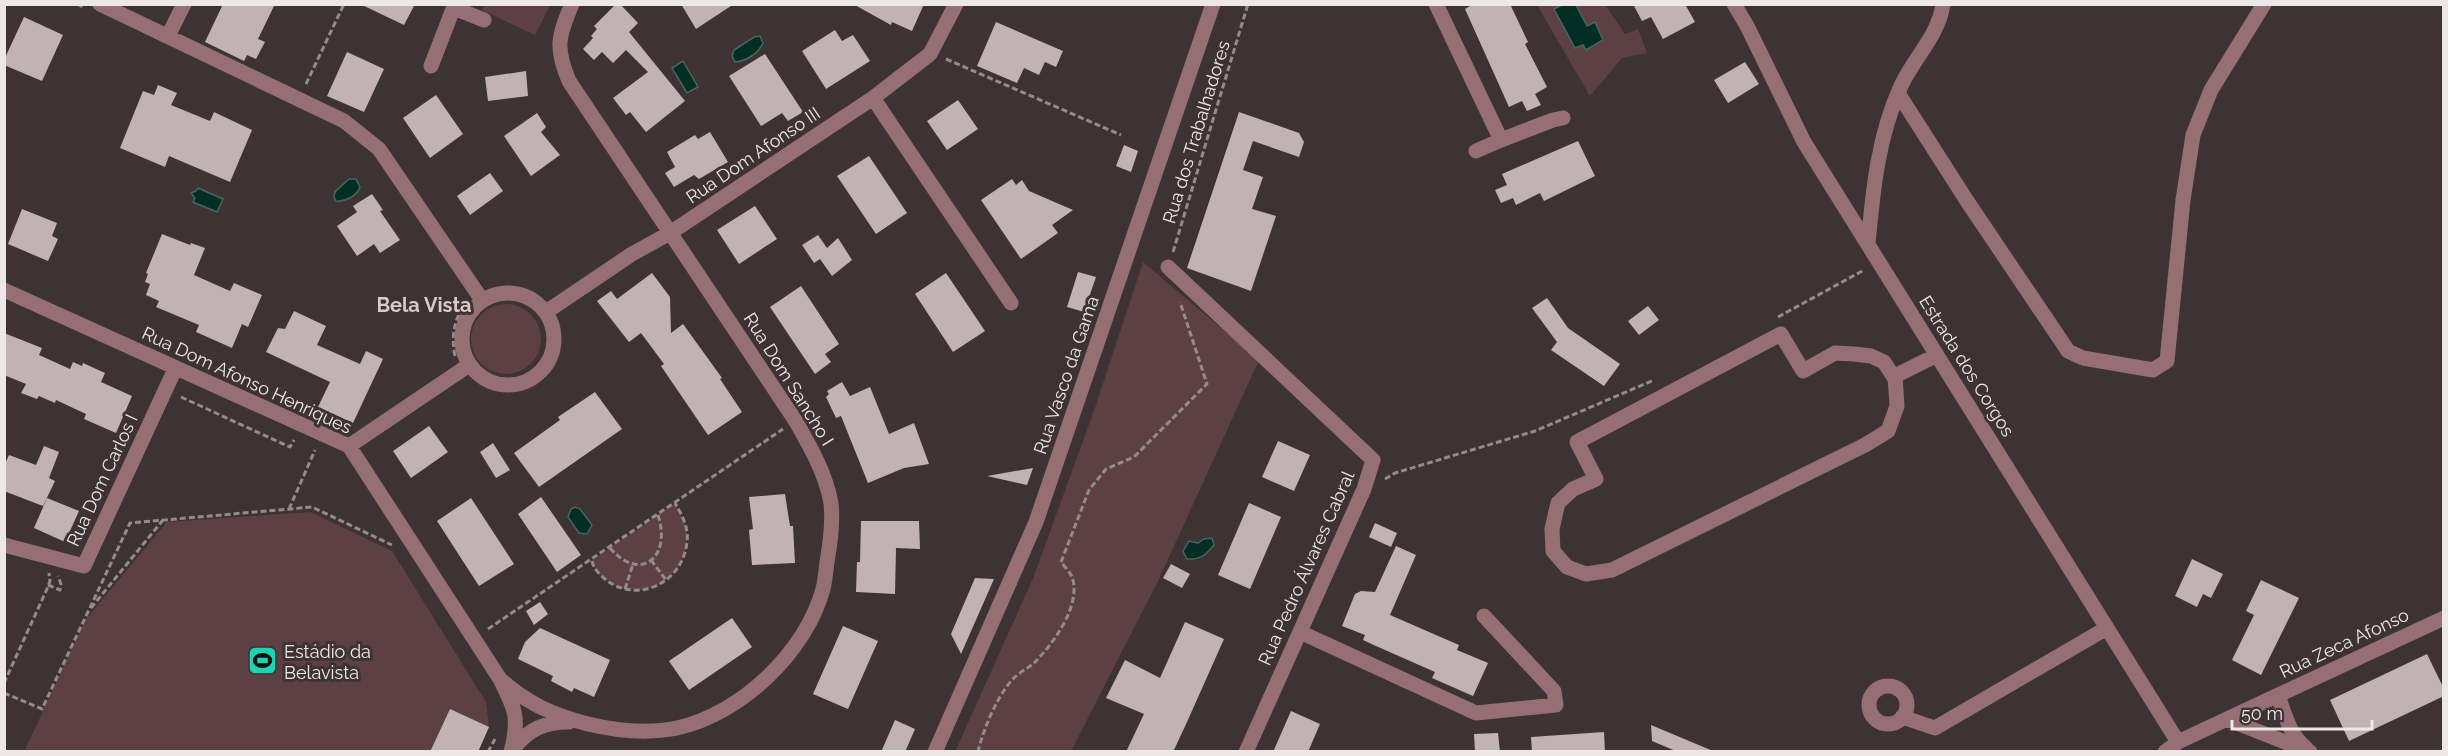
<svg xmlns="http://www.w3.org/2000/svg" width="2448" height="756" font-family="Raleway,sans-serif">
	<style>
		.green { fill: #5d4044 }
		.water { fill: #022e25; stroke: #49665f; stroke-width: 1.5 }
		.building { fill: #c1b2b4 }
		.lines { fill: none; stroke-linecap: round; stroke-linejoin: round }
		.path { stroke: #948b8c; stroke-width: 3; stroke-dasharray: 6 3; stroke-linecap: butt }
		.minor { stroke: #966f74; stroke-width: 15 }
		.labels { text-anchor: middle; dominant-baseline: central; stroke-width: 6; stroke-linejoin: round; paint-order: stroke }
		.street-label { font-size: 18px; fill: #eee7e7; stroke: #3e3334 }
		.poi-label { font-size: 18px; fill: #eee7e7; stroke: #3e3334; text-anchor: start }
		.neighbourhood-label { font-size: 20px; font-weight: bold; fill: #d8c9ca; stroke: #3e3334 }
	</style>
	<rect width="100%" height="100%" fill="#3e3334"/>
	<!-- green -->
	<path class="green" d="M485,5V4L550,5L535,35L482,10Z
		M1537,5H1605L1625,34L1638,29L1647,53L1622,58L1590,96Z
		M1143,262L1259,360L1158,581L1071,751L955,752L1034,576L1095,408Z
		M471 339a35 35 0 1 1 70 0a35 35 0 1 1-70 0Z
		M675,503C682,515 689,528 687,542C683,583 637,605 605,579C599,574 593,568 592,561Z
		M310,512L392,551L486,702L489,727L478,751L24,752L86,619L167,522Z"/>
	<!-- water -->
	<path class="water" d="M1562,5H1576L1587,26L1595,22L1603,40L1586,50L1583,45L1575,48L1554,9Z
		M760,36L763,43C758,54 746,61 735,62L732,56L734,50L754,37Z
		M683,61L698,87L687,93L672,68Z
		M349,179H356L360,187C357,196 345,202 336,201L334,197L335,192Z
		M198,188L223,199L217,212L193,202L195,198L191,193L196,191Z
		M575,507L580,509L592,525L587,534L579,533L568,517L571,509Z
		M1212,538L1214,545C1206,555 1200,560 1187,559L1183,551L1189,541L1198,543L1204,539Z"/>
	<!-- building -->
	<path class="building" d="M223,4H275L258,39L265,42L256,59L247,55L244,61L205,42Z
		M360,4H415L404,25Z
		M616,4H620L638,23L629,32L685,101L646,132L630,112L626,115L613,98L648,72L626,50L613,63L602,52L594,60L583,49L593,38L591,36L597,29L594,26Z
		M681,4H734L696,29Z
		M853,4H924L912,31L892,22L891,25Z
		M1473,4H1510L1528,42L1525,44L1547,87L1535,94L1541,105L1527,111L1522,101L1509,107L1465,9Z
		M1633,4H1685L1695,22L1663,39L1651,17L1642,21Z
		M24,17L63,35L42,81L4,65V60Z
		M996,22L1063,51L1056,67L1045,62L1039,75L1024,68L1017,83L977,66Z
		M835,30L842,41L853,35L870,61L826,89L802,51Z
		M347,52L384,69L364,112L327,96Z
		M765,54L803,112L788,121L782,113L761,126L729,76Z
		M1745,62L1759,84L1728,103L1714,80Z
		M526,71L528,96L488,101L485,77Z
		M158,85L177,93L171,105L210,121L214,112L252,130L230,182L169,156L165,167L120,148L143,91L154,95Z
		M436,95L463,134L430,158L403,118Z
		M958,100L978,129L947,150L927,121Z
		M1239,112L1299,133L1304,142L1299,157L1253,141L1243,170L1263,177L1252,209L1276,216L1251,291L1187,268Z
		M537,113L546,127L541,132L560,155L531,176L504,136Z
		M710,132L728,162L699,179L694,175L674,187L665,173L675,167L667,152L695,135L698,139Z
		M1578,141L1595,176L1544,201L1540,193L1516,205L1513,198L1501,203L1495,190L1507,185L1502,174Z
		M1124,145L1138,151L1131,172L1116,166Z
		M869,156L907,213L876,234L837,176Z
		M490,173L503,191L470,215L457,196Z
		M1012,179L1016,185L1022,180L1029,191L1073,210L1052,225L1058,233L1021,259L981,200Z
		M372,194L383,210L380,211L400,240L380,253L374,244L357,256L337,226L357,212L353,206Z
		M755,206L777,239L739,264L717,230Z
		M22,209L57,223L52,236L58,239L48,261L8,244Z
		M162,234L190,245L191,243L205,248L194,275L230,291L234,283L262,295L248,327L242,324L232,348L196,332L199,325L156,307L159,301L146,295L150,284L145,282L148,274L146,273Z
		M818,235L827,248L838,238L852,260L832,276L820,259L814,263L802,245Z
		M1078,272L1096,277L1084,312L1067,307Z
		M652,273L670,297L671,333L683,324L722,378L720,379L742,412L708,435L661,366L664,364L641,333L629,342L597,301L611,291L617,299Z
		M946,273L985,331L953,352L915,294Z
		M801,286L839,344L825,354L831,362L815,374L770,307Z
		M1547,298L1568,328L1620,364L1604,386L1551,350L1557,342L1532,308Z
		M1648,306L1659,320L1639,335L1628,321Z
		M294,311L326,326L317,345L360,364L366,351L383,359L353,423L318,407L330,382L266,352L278,328L285,329Z
		M4,333L42,348L39,355L70,369L73,362L82,366L83,363L105,373L101,382L132,396L116,433L84,419L86,414L56,400L55,403L39,396L37,399L21,393L26,384L4,375Z
		M842,382L850,396L870,387L889,434L914,423L929,464L904,468L868,483L841,416L836,418L826,397L829,394L827,391Z
		M595,392L622,429L539,487L514,453L560,420L558,417Z
		M429,426L448,452L411,478L393,451Z
		M1278,441L1310,455L1294,491L1262,477Z
		M493,443L510,470L496,478L480,452Z
		M44,446L59,452L49,478L55,481L43,506L4,491V466L9,455L36,465Z
		M1033,468L1027,485L987,476Z
		M785,494L790,526H793L795,563L752,565L749,530L753,529L749,497Z
		M541,497L581,555L557,572L518,514Z
		M47,498L79,511L65,542L34,528Z
		M471,498L514,564L479,586L437,521Z
		M1249,503L1281,517L1250,589L1218,575Z
		M861,521H919L920,549L896,548L895,594L856,592L857,562H860Z
		M1375,523L1397,533L1391,547L1369,537Z
		M1396,546L1416,555L1390,615L1459,645L1457,650L1488,663L1473,696L1432,678L1435,672L1376,646L1363,640L1365,635L1342,626L1355,594L1361,591L1375,592Z
		M2192,559L2223,574L2211,598L2203,594L2197,607L2175,596Z
		M1171,564L1190,574L1182,588L1163,578Z
		M975,578L994,579L961,654L951,634Z
		M2261,580L2299,598L2261,675L2232,660L2254,615L2246,611Z
		M540,602L548,614L534,625L526,611Z
		M732,618L752,647L689,690L669,661Z
		M1185,622L1224,639L1187,722L1173,752H1126L1144,714L1106,698L1125,660L1160,678Z
		M843,626L878,641L848,709L813,694Z
		M540,628L610,660L594,697L574,688L572,692L551,681L553,676L518,659L525,642Z
		M2427,654L2444,689V696L2349,741L2330,700Z
		M450,709L489,727L478,752H430Z
		M1291,711L1320,724L1308,752H1273Z
		M895,720L915,729L905,752H881Z
		M1651,725L1713,751V752H1678L1652,741Z
		M1604,732L1605,752H1532L1531,737Z
		M1498,733L1500,752H1475L1474,734Z"/>
	<g class="lines">
		<!-- path -->
		<path class="path" d="M77,4L85,8
			M946,59L1121,135
			M306,84L344,4
			M1173,252L1248,4
			M1778,317L1864,270
			M455,356C451,336 454,321 465,303
			M181,397L290,447L294,440
			M1385,479L1395,473L1535,431L1654,380
			M289,509L315,450
			M610,548C640,583 672,558 658,515
			M651,560L666,580
			M592,561C593,568 599,574 605,579C637,605 683,583 687,542C689,528 682,515 675,503
			M48,585L60,590L61,584L58,576
			M625,589L633,564
			M91,608L163,520
			M488,629L783,429
			M4,683L47,589L50,581L49,573
			M4,693L42,709L130,523L312,507L392,545
			M488,752L495,739
			M978,752C983,729 999,692 1015,677C1021,671 1029,668 1034,663C1053,644 1082,605 1072,577C1070,572 1064,566 1061,562L1089,490L1106,469L1134,457L1207,384L1180,302"/>
		<!-- minor -->
		<path class="minor" d="M100,4L344,121L379,149L482,300
			M1436,4L1501,140L1476,151
			M1734,4L1747,26L1804,142L2178,742
			M454,8L484,20
			M168,36L184,4
			M431,66L455,4
			M1898,93L1967,201L2068,351L2083,358L2153,370L2167,361L2183,200L2193,135L2211,90L2264,4
			M873,98L1011,303
			M1501,140L1553,120L1563,118
			M1868,244C1873,190 1878,136 1901,86C1913,59 1939,35 1943,4
			M1168,267L1373,460L1364,489L1246,752
			M4,290L349,446L500,679C515,709 520,717 511,752
			M462 339a46 46 0 1 1 92 0a46 46 0 1 1-92 0Z
			M546,312L632,254L670,233L873,98L930,54L956,4
			M1895,379L1884,362L1871,356L1854,354L1835,353L1803,371L1781,334L1577,442L1596,479L1573,489L1558,503L1552,529L1553,551L1567,567L1586,574L1612,570L1865,445L1888,431L1897,406L1895,376L1937,355
			M349,446L469,365
			M4,545L84,566L175,369
			M1300,632L1476,713L1556,705L1554,691L1484,616
			M500,679C526,703 553,715 588,724C617,731 647,734 677,728C741,714 806,652 823,589C825,581 826,571 827,562C830,545 833,521 831,503C826,474 810,446 795,420L569,81C555,48 558,37 572,4
			M1869 705a19 19 0 1 1 38 0a19 19 0 1 1-38 0Z
			M2278,695C2285,715 2289,734 2306,748
			M1902,717L1935,728L2107,628
			M2227,719L2310,752
			M513,749C529,729 544,722 569,722
			M935,752L1036,522L1213,4
			M2165,752L2178,742L2227,719L2444,618"/>
	</g>
	<!-- icons -->
	<defs>
		<symbol id="stadium-square" viewBox="-11 -11 22 22"><rect x="-9" y="-9" width="18" height="18" rx="4" fill="#1bd5b1" stroke="#3e3334"/><path d="M0-5a6.5 5 0 1 0 0 10a6.5 5 0 1 0 0-10ZM-3.5-1.8h7v3.6h-7Z" fill="#111"/></symbol>
	</defs>
	<g fill-rule="evenodd">
		<use href="#stadium-square" x="246" y="644" width="33" height="33"/>
	</g>
	<g class="labels">
		<!-- street labels -->
		<g class="street-label">
			<text transform="translate(1196 132) rotate(-73)">Rua dos Trabalhadores</text>
			<text transform="translate(753 155) rotate(-34)">Rua Dom Afonso III</text>
			<text transform="translate(1967 366) rotate(58)">Estrada dos Corgos</text>
			<text transform="translate(1066 375) rotate(-71)">Rua Vasco da Gama</text>
			<text transform="translate(789 379) rotate(58)">Rua Dom Sancho I</text>
			<text transform="translate(247 380) rotate(25)">Rua Dom Afonso Henriques</text>
			<text transform="translate(102 480) rotate(-65)">Rua Dom Carlos I</text>
			<text transform="translate(1306 568) rotate(-66)">Rua Pedro Álvares Cabral</text>
			<text transform="translate(2344 643) rotate(-25)">Rua Zeca Afonso</text>
		</g>
		<!-- poi labels -->
		<g class="poi-label">
			<text x="284" y="651">Estádio da<tspan x="284" dy="21">Belavista</tspan></text>
		</g>
		<!-- neighbourhood labels -->
		<g class="neighbourhood-label">
			<text x="424" y="305">Bela Vista</text>
		</g>
	</g>
	<!-- border -->
	<rect width="2448" height="756" fill="none" stroke="#eee7e7" stroke-width="12"/>
	<!-- scale -->
	<path d="M2232 720v9h140v-9" fill="none" stroke="#eee7e7" stroke-width="3"/>
	<text x="2241" y="720" font-size="18" fill="#eee7e7" stroke="#3e3334" stroke-width="4.5" paint-order="stroke">50 m</text>
</svg>
